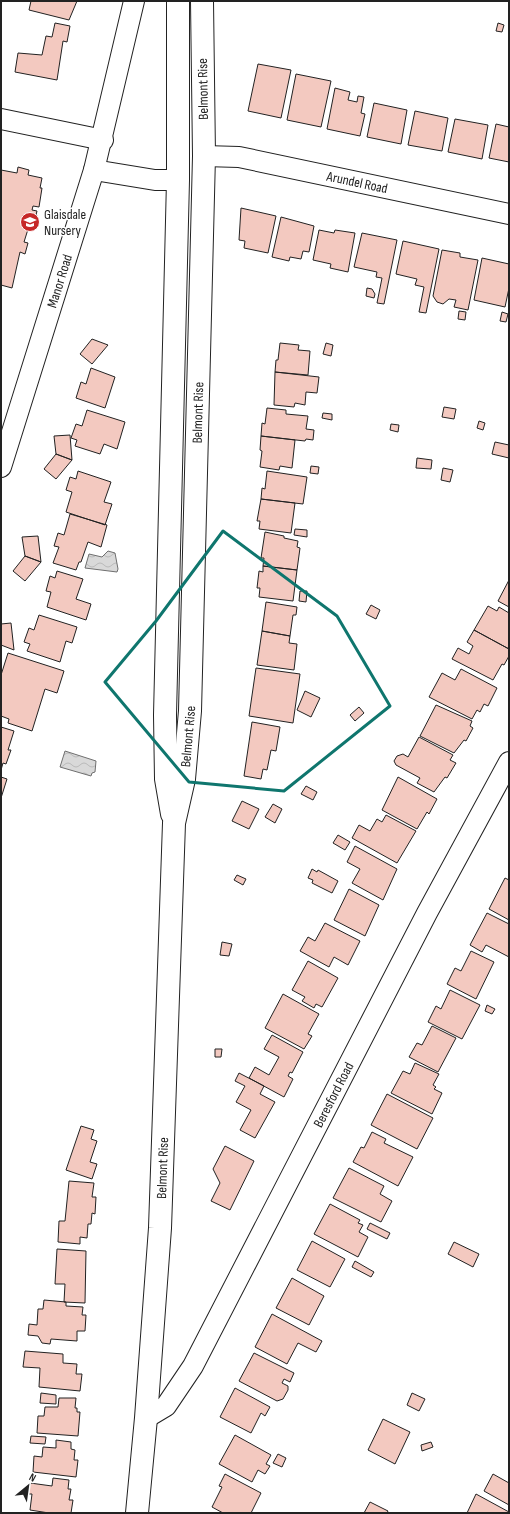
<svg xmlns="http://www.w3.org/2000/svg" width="510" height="1514" font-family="'Sofia Sans Condensed',sans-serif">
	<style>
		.water { fill: url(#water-waves); stroke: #6f6f6f }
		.building { fill: #f3c9c0; stroke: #222 }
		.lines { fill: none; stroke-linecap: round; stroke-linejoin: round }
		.street-casing { stroke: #222; stroke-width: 22 }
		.highway-casing { stroke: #222; stroke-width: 24 }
		.street { stroke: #fff; stroke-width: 20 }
		.highway { stroke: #fff; stroke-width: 22 }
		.marked { fill: none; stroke: #0f766e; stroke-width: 3; stroke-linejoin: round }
		.labels { text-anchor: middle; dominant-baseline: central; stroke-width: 3; stroke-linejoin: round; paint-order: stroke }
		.street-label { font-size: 14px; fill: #222; stroke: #fff }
		.poi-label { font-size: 14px; fill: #222; stroke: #fff; text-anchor: start }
	</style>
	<defs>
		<pattern id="water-waves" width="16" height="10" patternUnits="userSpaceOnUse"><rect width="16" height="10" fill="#d9d9d9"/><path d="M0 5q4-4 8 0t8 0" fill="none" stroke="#bababa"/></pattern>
	</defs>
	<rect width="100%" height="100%" fill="#fff"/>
	<!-- water -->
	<path class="water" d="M108,551L115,553L118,569L117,572L85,568L89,554L102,557Z
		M65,751L96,761L95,772L92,773L91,776L60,767Z"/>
	<!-- building -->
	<path class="building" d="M31,1H77L69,20L29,10Z
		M55,23L70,26L67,42L63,41L57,80L15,72L18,53L42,55L46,36L52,37Z
		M498,23L504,25L502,32L496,31Z
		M258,64L291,70L281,118L248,111Z
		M296,74L331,81L321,127L287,120Z
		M335,88L350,92L348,100L357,102L358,96L364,97L361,113L365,114L360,136L327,129Z
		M374,103L407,110L401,144L367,137Z
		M415,111L448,118L442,151L408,145Z
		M455,119L488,125L482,159L448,152Z
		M496,124L509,127V162L489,158Z
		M18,167L29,170L28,175L42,178L40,188H42L39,207L33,206L32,210L37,211L33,227L29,226L24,242L28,243L25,254L20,252L12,288L1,285V170L17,173Z
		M241,208L276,216L268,253L244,248L245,241L239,240Z
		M281,217L314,226L309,252L303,251L301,259L290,257L289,261L272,257Z
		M319,230L334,233L335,230L355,233L348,272L330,268L331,264L313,260Z
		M362,233L397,240L384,304L377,303L382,278L376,277L377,272L354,267Z
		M403,241L439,249L426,313L419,312L424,287L415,285L417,279L396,274Z
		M442,250L460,253V257L478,260L468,310L454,307L456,300L449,299L443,304L437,302L433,296Z
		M482,258L509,264V288L505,307L474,300Z
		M367,288L372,289L375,294L374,298L366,296Z
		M459,311L466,312L465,320L458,319Z
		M502,312L508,314L506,322L500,321Z
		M92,339L108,345L92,364L80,354Z
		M280,343L299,345L298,350L310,351L308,375L275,372L276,360H278Z
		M326,343L333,345L331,356L323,354Z
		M91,368L115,377L105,408L76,398L81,382L86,384Z
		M275,372L319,377L317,393L306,392L305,405L295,403L294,407L274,405Z
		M444,407L456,409L454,419L442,417Z
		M267,408L286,410V414L308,416L306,429L314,430L313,440L306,439L305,441L261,436L262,423L265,424Z
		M87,410L125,422L117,449L104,444L100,454L75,446L77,440L71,438L76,424L82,426Z
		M323,413L332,414V420L322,418Z
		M479,421L485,423L483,430L477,428Z
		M391,424L399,425L398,432L390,430Z
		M70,435L72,460L56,454L54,436Z
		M261,436L295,440L292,468L280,466L279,470L260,467L262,451L260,450Z
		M495,442L509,445V458L492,454Z
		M56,454L72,460L56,479L44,469Z
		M417,458L432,460L431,469L416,468Z
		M311,466L319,467L318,474L310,473Z
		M443,468L453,470L450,482L441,480Z
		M78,471L111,482L104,502L112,504L105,525L66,512L72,492L66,490L70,477L76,479Z
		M267,471L307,477L303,504L261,499L262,488L265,489Z
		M261,499L295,503L291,533L259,529L260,521H257Z
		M70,514L107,525L101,547L88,542L81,562H79L76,570L53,563L59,547L54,546L58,533L64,535Z
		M295,529L307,530V537L294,535Z
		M265,532L284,536V538L298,541L297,547L300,548L297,570L263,566L264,558H261Z
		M38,536L41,562L25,556L22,537Z
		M25,556L41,562L25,581L13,571Z
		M263,566L297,570L293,601L259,597L260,588H257L259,571L263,572Z
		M57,571L83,579L76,599L91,604L86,620L47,607L51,592L46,591L50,576L55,578Z
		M509,580V607L498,601Z
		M300,591H307L306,602L299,601Z
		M266,602L297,607L296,615H293L290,636L262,631Z
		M371,605L380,610L376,619L366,614Z
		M488,606L497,611L499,607L509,613V649L474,630Z
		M39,615L77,627L72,643L66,641L60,662L27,651L30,644L24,642L29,628L34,630Z
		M11,623L14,650L1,645V624Z
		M474,630L509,649V656L504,665L502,664L493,680L452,659L458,648L469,654L473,646L467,642Z
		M262,631L290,636L289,643L297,644L294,670L257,665Z
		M8,653L64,671L57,693L45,689L32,731L8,723L9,719L1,716V675Z
		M256,668L300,674L293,723L249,716Z
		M461,669L497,688L488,706L484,704L480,712L477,710L472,719L429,697L442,673L455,680Z
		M305,691L320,698L311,717L297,710Z
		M436,705L472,721L470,726L473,728L466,741L464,740L454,753L420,736Z
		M359,707L364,713L355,721L350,715Z
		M252,722L280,727L276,751L271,750L267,770L263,769L261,779L244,776Z
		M1,727L14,731L8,750H11L6,764L3,763L1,770Z
		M419,737L453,755L450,760L456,763L447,778L445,777L434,792L417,783L420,778L396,765L394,761L397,756L403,754L408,757Z
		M1,777L7,779L1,798Z
		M398,777L437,799L429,814L427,812L417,829L382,810Z
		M306,786L317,792L313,800L301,794Z
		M242,801L259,809L249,829L232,821Z
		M273,804L282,809L275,823L265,817Z
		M386,815L416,831L397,863L352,838L359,825L370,831L377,819L382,822Z
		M338,835L350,842L345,850L333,843Z
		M355,846L397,869L383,900L352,883L360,869L347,862Z
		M312,869L317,872L318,870L338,881L332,893L312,883L313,880L308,878Z
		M237,875L246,879L243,885L234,880Z
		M505,878L509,880V920L489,909Z
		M349,889L379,905L365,936L334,920Z
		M487,913L509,924V957L486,945L482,952L470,945Z
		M325,923L360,941L348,965L334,957L329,967L300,951L308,937L315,941Z
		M222,942L232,944L229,956L220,955Z
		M471,951L494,962L476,999L447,984L455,968L461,971Z
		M308,961L338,978L322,1007L316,1004L314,1008L302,1001L305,997L292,990Z
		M450,990L480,1005L462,1039L428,1022L436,1006L441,1009Z
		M283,994L319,1014L308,1034L312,1036L304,1049L265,1028Z
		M487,1005L495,1009L492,1014L485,1011Z
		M432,1026L456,1038L438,1072L409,1057L417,1043L422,1045Z
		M272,1035L303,1052L292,1073L290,1072L288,1076L293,1079L284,1097L249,1078L255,1067L269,1075L279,1057L264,1049Z
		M215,1049H222L221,1057H215Z
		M415,1063L439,1074L433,1085L436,1087L434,1089L442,1093L432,1114L391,1093L403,1071L410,1074Z
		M239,1073L264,1086L260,1094L275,1102L255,1138L240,1130L251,1110L236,1102L245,1086L235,1081Z
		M387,1094L433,1118L417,1149L371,1125Z
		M81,1126L94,1130L91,1139L97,1141L90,1162L97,1164L92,1179L66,1170Z
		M372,1132L386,1139L384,1143L413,1157L398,1186L353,1162L361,1147L364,1148Z
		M225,1146L254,1161L230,1210L211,1201L220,1183L213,1169Z
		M349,1168L384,1186L380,1194L392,1201L381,1222L333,1198Z
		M69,1181L94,1183L92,1197H96L95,1214L92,1213L91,1224H88L87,1238L80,1237V1244L58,1242L59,1221H65Z
		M330,1204L360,1220L358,1223L363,1225L359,1232L368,1237L358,1257L314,1234Z
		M370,1223L390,1233L387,1239L367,1229Z
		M312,1241L345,1259L330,1287L297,1270Z
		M454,1242L479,1254L473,1267L448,1254Z
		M57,1249L86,1251L85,1303L64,1302L65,1284H55Z
		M355,1261L374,1272L371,1277L352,1267Z
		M292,1278L324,1296L309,1325L276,1308Z
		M44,1300L66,1302V1306L83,1307L82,1315H86L85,1331H77V1341L51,1339L50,1344L42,1343L38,1336L28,1335L29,1324L37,1325L38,1309H43Z
		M272,1314L322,1341L316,1352L298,1343L287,1364L255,1347Z
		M25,1351L63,1354V1363L77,1364L76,1374H82L80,1391L39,1387L40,1368L23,1367Z
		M254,1353L294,1373L290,1382L284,1379L282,1383L288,1386V1390L283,1399L277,1401L239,1381Z
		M235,1388L270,1407L265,1416L261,1413L251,1433L220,1417Z
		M41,1393L56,1395V1404L40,1403Z
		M412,1393L425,1399L419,1411L407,1405Z
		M59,1398H76L75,1408H77V1412H80L78,1436L37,1433L38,1416H44L45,1407H58Z
		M383,1419L410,1432L395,1464L368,1450Z
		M235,1435L271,1455L266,1464L270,1466L265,1474L258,1470L252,1482L219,1464Z
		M31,1436L46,1437L45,1444L30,1443Z
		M56,1440L71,1442V1449L75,1450L74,1460H78L76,1477L33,1472L34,1456L42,1457L43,1447L56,1448Z
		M431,1442L433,1447L422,1451L421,1445Z
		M278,1454L286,1458L282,1467L273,1463Z
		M225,1474L261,1493L251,1513H223L212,1507L222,1487L219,1486Z
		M493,1474L509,1483V1505L484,1491Z
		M53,1478L69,1480L68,1489H71L69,1500H73L71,1513H49L30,1510L32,1494H28L30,1483L52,1486Z
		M476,1494L509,1512V1513H467Z
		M370,1502L388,1511L387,1513H364Z"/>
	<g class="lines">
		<defs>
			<g id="street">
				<path d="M1,119L103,140"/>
				<path id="s1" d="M204,156L239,157L509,214"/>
				<path d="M94,170L155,180H178"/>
				<path id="s2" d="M1,467L94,170L134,1"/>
				<path id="s3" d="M146,1418L166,1406L193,1366L427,913L509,762"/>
			</g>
			<g id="highway">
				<path d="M172,814L166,779L165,715L178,180V1"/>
				<path id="s4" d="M137,1513L146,1418L160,1228L174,823L184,779L190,711L204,156L202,1"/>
			</g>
		</defs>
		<!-- street casing -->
		<use href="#street" class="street-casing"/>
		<!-- highway casing -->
		<use href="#highway" class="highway-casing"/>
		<!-- street -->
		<use href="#street" class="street"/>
		<!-- highway -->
		<use href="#highway" class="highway"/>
	</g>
	<!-- marked area -->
	<path class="marked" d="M223,531L337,616L390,706L284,791L189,782L105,682L156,621Z"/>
	<!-- icons -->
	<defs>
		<symbol id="school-disc" viewBox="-11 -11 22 22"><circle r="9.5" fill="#c62828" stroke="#fff"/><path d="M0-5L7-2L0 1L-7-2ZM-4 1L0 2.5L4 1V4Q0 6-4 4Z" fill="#fff"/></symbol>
	</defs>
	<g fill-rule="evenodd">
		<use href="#school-disc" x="19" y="211" width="22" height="22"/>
	</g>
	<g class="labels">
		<!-- street labels -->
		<g class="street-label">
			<text transform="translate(203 89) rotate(-91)">Belmont Rise</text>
			<text stroke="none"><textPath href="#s1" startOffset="156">Arundel Road</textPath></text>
			<text stroke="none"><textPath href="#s2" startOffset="195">Manor Road</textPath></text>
			<text stroke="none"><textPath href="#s4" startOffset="1103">Belmont Rise</textPath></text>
			<text stroke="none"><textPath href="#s4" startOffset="779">Belmont Rise</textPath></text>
			<text stroke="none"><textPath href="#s3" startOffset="377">Beresford Road</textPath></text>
			<text stroke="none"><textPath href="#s4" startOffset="346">Belmont Rise</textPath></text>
		</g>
		<!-- poi labels -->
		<g class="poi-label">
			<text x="44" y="214">Glaisdale<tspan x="44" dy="16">Nursery</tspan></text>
		</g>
	</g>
	<!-- border -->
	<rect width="510" height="1514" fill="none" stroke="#222222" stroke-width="4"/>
	<!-- north arrow -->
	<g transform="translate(28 1486) rotate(29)" stroke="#ffffff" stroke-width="3" paint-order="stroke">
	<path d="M0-3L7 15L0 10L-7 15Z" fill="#222222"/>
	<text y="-6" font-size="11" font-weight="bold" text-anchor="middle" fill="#222222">N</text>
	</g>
</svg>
